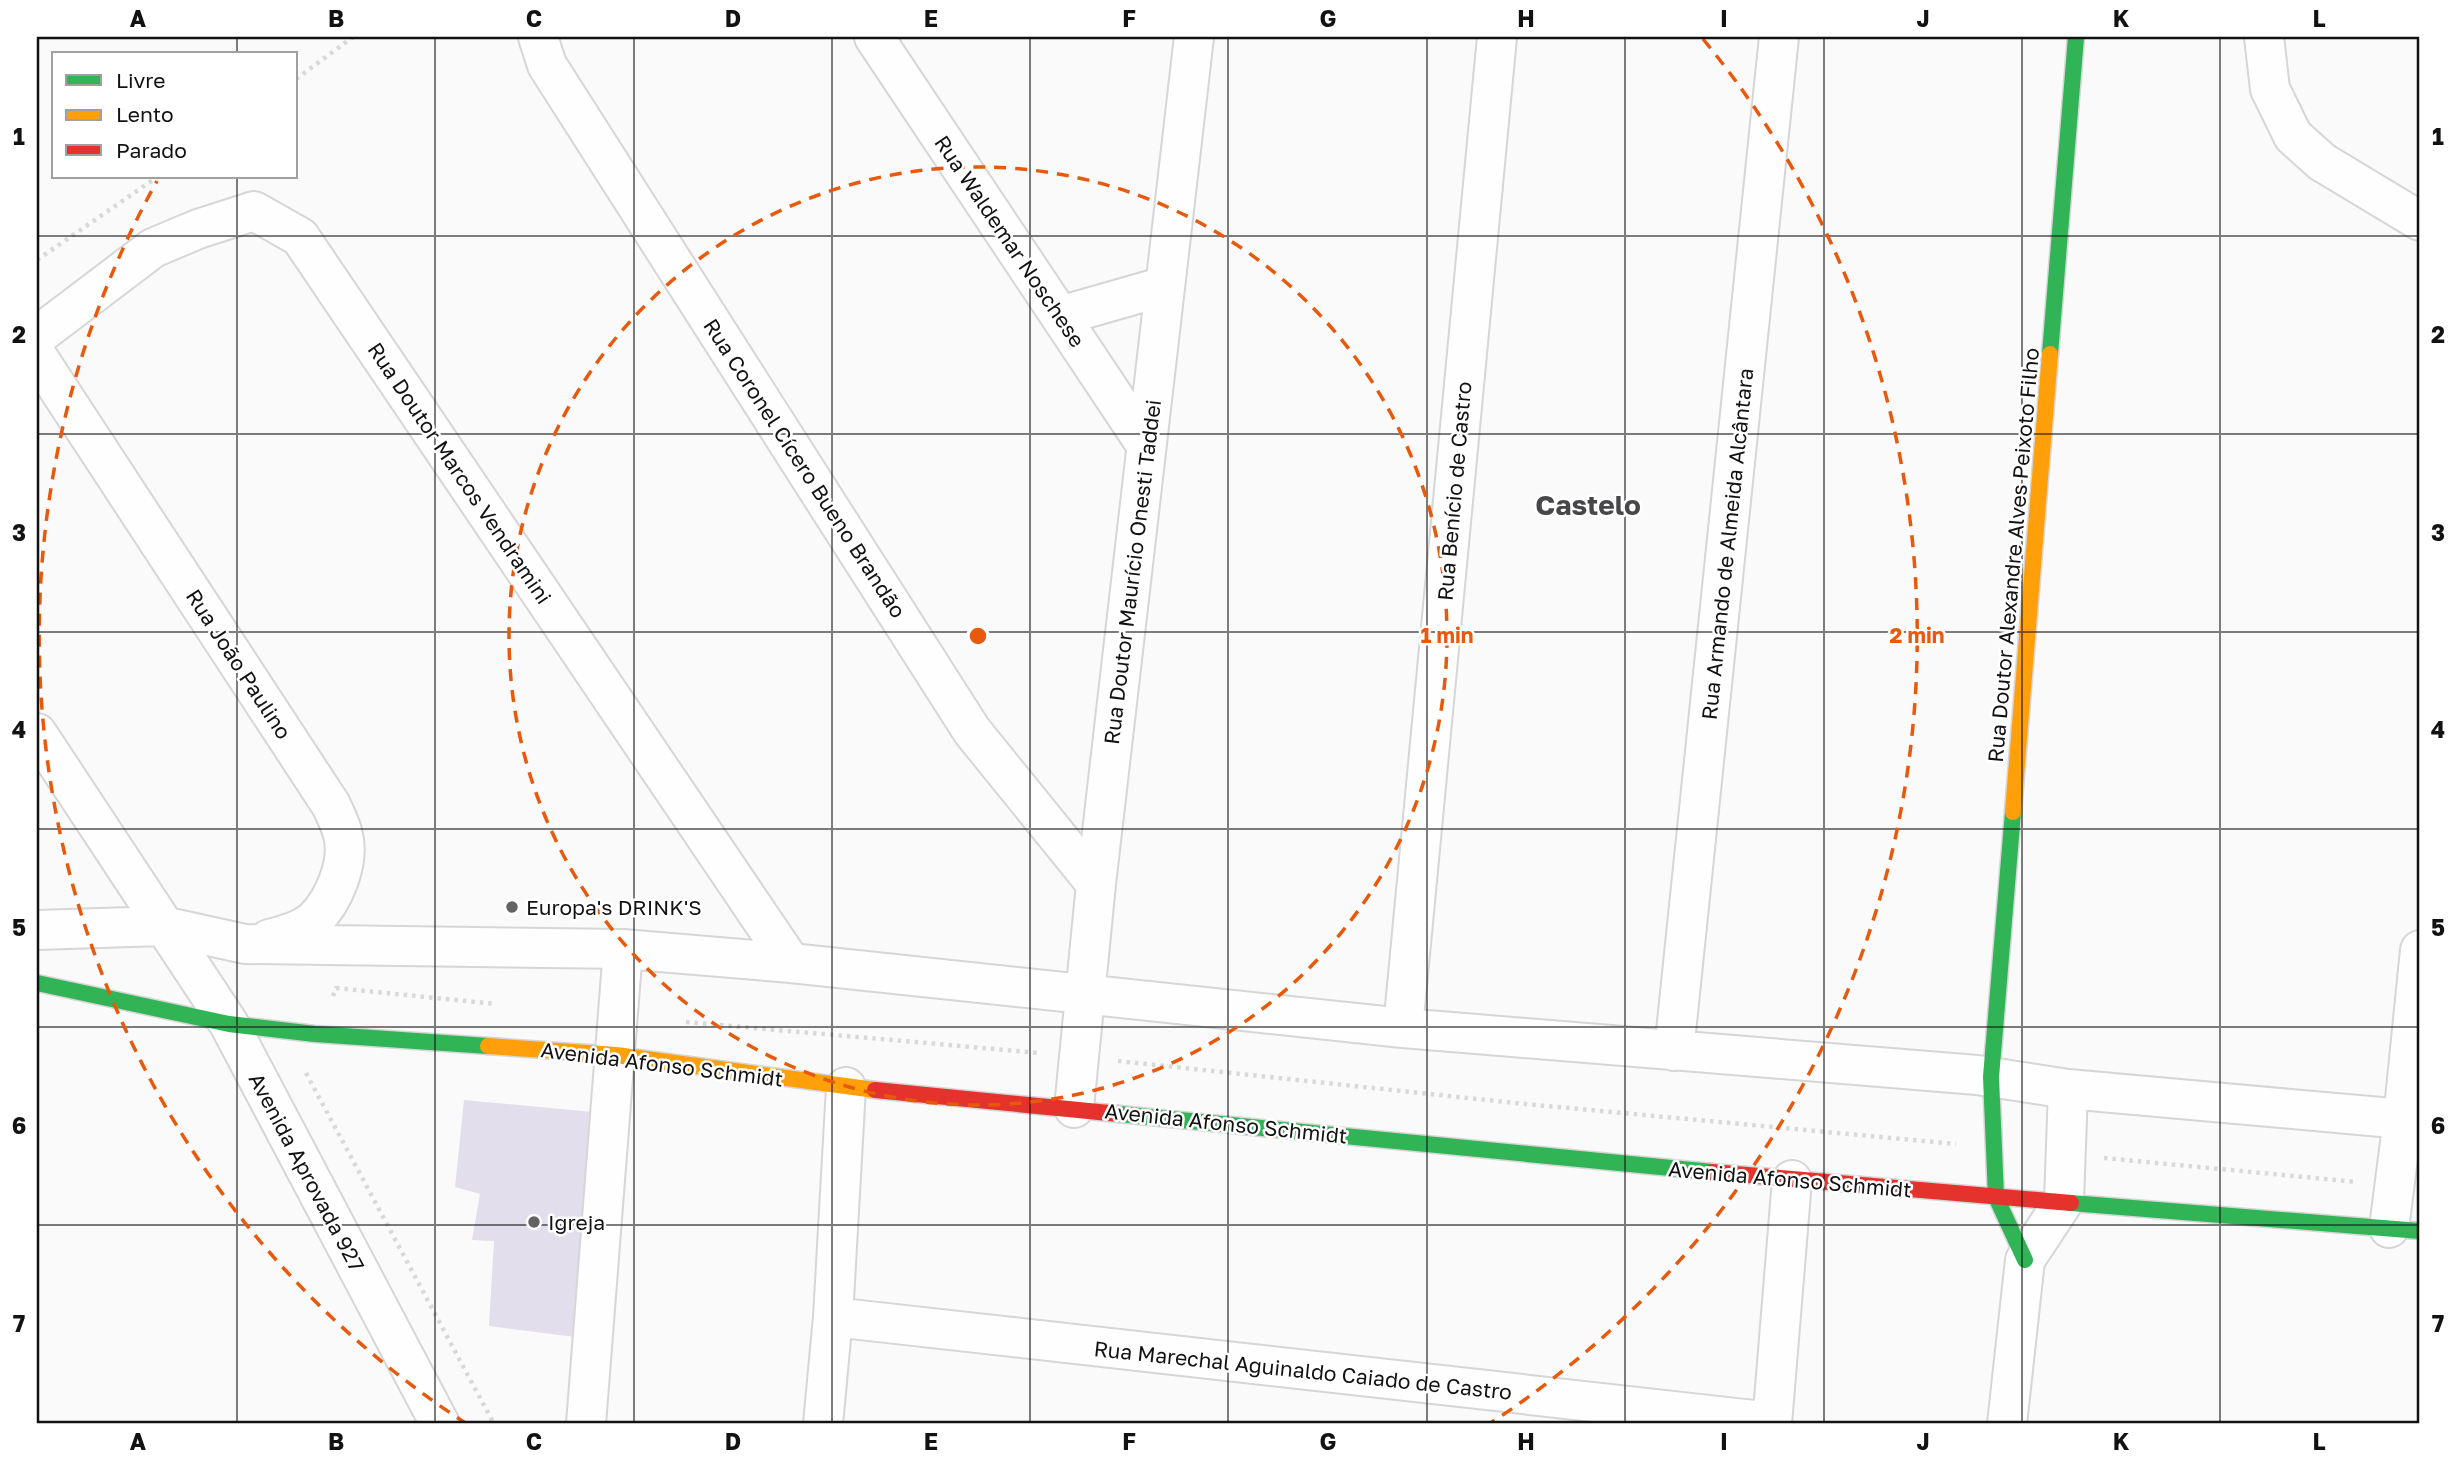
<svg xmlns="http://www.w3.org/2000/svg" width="2457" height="1461" font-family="'Golos Text',sans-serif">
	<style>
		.building { fill: #e2deeb }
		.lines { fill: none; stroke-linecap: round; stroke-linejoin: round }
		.street-casing { stroke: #d6d6d7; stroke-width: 42 }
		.fast-casing { stroke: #d6d6d7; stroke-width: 19 }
		.slow-casing { stroke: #d6d6d7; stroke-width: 19 }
		.jam-casing { stroke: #d6d6d7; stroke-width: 19 }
		.path { stroke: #d9d9da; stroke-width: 4.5; stroke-dasharray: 3.5 5; stroke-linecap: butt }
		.street { stroke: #fefefe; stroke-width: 38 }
		.fast { stroke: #30b455; stroke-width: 16 }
		.slow { stroke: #ff9f0a; stroke-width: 16 }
		.jam { stroke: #e5322d; stroke-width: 16 }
		.grid { fill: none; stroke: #121213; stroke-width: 2; stroke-opacity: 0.55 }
		.ring { fill: none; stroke: #e8590c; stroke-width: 3.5; stroke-dasharray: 12 9 }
		.poi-dot { fill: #636364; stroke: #fff; stroke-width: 2.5 }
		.labels { text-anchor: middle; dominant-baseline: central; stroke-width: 5; stroke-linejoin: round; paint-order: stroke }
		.street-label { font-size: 21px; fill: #121213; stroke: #fff }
		.poi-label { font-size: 21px; fill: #121213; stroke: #fff; text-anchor: start }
		.district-label { font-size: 28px; font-weight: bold; fill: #474649; stroke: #fff }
		.centre { fill: #e8590c; stroke: #fff; stroke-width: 3.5 }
		.ring-label { font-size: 21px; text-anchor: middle; font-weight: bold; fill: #e8590c; stroke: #fff; stroke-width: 5; stroke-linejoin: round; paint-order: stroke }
		.neatline { fill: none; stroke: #121213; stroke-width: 2.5 }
		.grid-label { font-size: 23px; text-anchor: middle; font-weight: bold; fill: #121213 }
	</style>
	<rect width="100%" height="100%" fill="#fafafb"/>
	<!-- building -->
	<path class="building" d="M464,1100L604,1113L583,1338L489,1326L494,1241L472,1240L480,1194L455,1187Z"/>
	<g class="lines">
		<defs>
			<path id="street" d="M538,37L547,65L972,731L1096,884
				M874,37L1146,445
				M2264,37L2270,89L2293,136L2322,162L2420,221
				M1060,316L1165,286
				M37,336L153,248L198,229L254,211L300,237L791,963
				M37,356L331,805C335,814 341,825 343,835C350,862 334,901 314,920C301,931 285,935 269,939
				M37,733L229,1024L440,1424
				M37,930L163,926L245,944L623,949L791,963L1403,1028L1977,1075L2068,1089L2403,1119
				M1403,1028L1497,37
				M1674,1051L1779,37
				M1074,1108L1096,884L1194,37
				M2389,1228L2403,1119L2420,950
				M833,1317L1772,1422
				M586,1424L623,949
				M823,1424L833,1317L846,1087
				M1772,1424L1792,1180
				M2007,1424L2025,1260L2064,1201L2068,1089"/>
			<path id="fast" d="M2050,354L2076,37
				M2013,812L1991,1077L1996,1197L2025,1260
				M37,983L229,1024L315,1034L488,1046
				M1119,1114L1712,1172
				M2071,1203L2420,1231"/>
			<path id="slow" d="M2013,812L2050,354
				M488,1046L616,1055L875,1090"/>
			<path id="jam" d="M875,1090L1119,1114
				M1712,1172L2071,1203"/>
		</defs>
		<!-- street casing -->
		<use href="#street" class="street-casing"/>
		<!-- fast casing -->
		<use href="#fast" class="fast-casing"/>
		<!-- slow casing -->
		<use href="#slow" class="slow-casing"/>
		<!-- jam casing -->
		<use href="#jam" class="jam-casing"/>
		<!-- path -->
		<path class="path" d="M296,79L353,37
			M37,260L157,177
			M333,996L336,988L496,1004
			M686,1022L1040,1053
			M1118,1061L1515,1103L1956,1144
			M306,1073L494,1424
			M2104,1158L2357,1182"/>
		<!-- street -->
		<use href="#street" class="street"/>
		<!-- fast -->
		<use href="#fast" class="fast"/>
		<!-- slow -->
		<use href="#slow" class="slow"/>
		<!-- jam -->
		<use href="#jam" class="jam"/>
	</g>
	<!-- grid -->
	<path class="grid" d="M237,37V54M435,37V1424M634,37V1424M832,37V1424M1030,37V1424M1228,37V1424M1427,37V1424M1625,37V1424M1824,37V1424M2022,37V1424M2220,37V1424M237,177V1424M37,236H2420M37,434H2420M37,632H2420M37,829H2420M37,1027H2420M37,1225H2420"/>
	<!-- distance rings -->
	<g class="ring">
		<circle cx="978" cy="636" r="469"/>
		<path d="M467 1424A939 939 0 0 1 157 181M1703 39A939 939 0 0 1 1489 1424"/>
	</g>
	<!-- markers -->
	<g class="poi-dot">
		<circle cx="512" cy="907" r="7"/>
		<circle cx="534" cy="1222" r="7"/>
	</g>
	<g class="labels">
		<!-- street labels -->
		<g class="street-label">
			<text transform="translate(1010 241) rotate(56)">Rua Waldemar Noschese</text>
			<text transform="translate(805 468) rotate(57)">Rua Coronel Cícero Bueno Brandão</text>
			<text transform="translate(460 473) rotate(56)">Rua Doutor Marcos Vendramini</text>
			<text transform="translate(1454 491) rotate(-85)">Rua Benício de Castro</text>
			<text transform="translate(1727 544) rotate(-84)">Rua Armando de Almeida Alcântara</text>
			<text transform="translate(2013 555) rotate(-85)">Rua Doutor Alexandre Alves Peixoto Filho</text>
			<text transform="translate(1132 572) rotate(-83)">Rua Doutor Maurício Onesti Taddei</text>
			<text transform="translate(239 664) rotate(57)">Rua João Paulino</text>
			<text transform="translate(662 1064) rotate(7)">Avenida Afonso Schmidt</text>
			<text transform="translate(1226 1123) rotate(6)">Avenida Afonso Schmidt</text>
			<text transform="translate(307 1172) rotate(62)">Avenida Aprovada 927</text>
			<text transform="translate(1790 1179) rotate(5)">Avenida Afonso Schmidt</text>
			<text transform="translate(1303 1370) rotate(6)">Rua Marechal Aguinaldo Caiado de Castro</text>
		</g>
		<!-- poi labels -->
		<g class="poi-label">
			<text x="526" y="907">Europa's DRINK'S</text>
			<text x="548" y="1222">Igreja</text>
		</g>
		<!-- district labels -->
		<g class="district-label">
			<text x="1588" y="504">Castelo</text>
		</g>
	</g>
	<circle cx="978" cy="636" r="10" class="centre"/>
	<g class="ring-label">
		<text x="1447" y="643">1 min</text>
		<text x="1917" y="643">2 min</text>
	</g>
	<!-- border -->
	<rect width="2457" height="1461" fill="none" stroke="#ffffff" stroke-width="77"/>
	<!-- legend -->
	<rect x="52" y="52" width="245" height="126" fill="#ffffff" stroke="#a0a0a1" stroke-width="2"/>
	<rect x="66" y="75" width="35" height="10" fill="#30b455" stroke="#a0a0a1" stroke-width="2"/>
	<text x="116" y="88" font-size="21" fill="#121213">Livre</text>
	<rect x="66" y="110" width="35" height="10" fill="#ff9f0a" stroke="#a0a0a1" stroke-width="2"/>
	<text x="116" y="122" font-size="21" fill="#121213">Lento</text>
	<rect x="66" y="145" width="35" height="10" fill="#e5322d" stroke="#a0a0a1" stroke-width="2"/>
	<text x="116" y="158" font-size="21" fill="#121213">Parado</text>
	<rect x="38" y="38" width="2380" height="1384" class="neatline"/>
	<g class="grid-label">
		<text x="138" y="27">A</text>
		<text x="336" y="27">B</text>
		<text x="534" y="27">C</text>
		<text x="733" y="27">D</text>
		<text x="931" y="27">E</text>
		<text x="1129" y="27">F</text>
		<text x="1328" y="27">G</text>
		<text x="1526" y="27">H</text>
		<text x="1724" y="27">I</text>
		<text x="1923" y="27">J</text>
		<text x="2121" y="27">K</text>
		<text x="2319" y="27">L</text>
		<text x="19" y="145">1</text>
		<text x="2438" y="145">1</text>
		<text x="19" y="343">2</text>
		<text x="2438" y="343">2</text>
		<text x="19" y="541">3</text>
		<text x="2438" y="541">3</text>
		<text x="19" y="738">4</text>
		<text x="2438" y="738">4</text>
		<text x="19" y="936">5</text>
		<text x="2438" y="936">5</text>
		<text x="19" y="1134">6</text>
		<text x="2438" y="1134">6</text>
		<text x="19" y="1332">7</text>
		<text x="2438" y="1332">7</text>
		<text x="138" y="1450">A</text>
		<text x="336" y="1450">B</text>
		<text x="534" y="1450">C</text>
		<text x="733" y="1450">D</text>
		<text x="931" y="1450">E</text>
		<text x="1129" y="1450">F</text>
		<text x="1328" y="1450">G</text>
		<text x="1526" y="1450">H</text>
		<text x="1724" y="1450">I</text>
		<text x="1923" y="1450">J</text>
		<text x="2121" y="1450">K</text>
		<text x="2319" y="1450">L</text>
	</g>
</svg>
